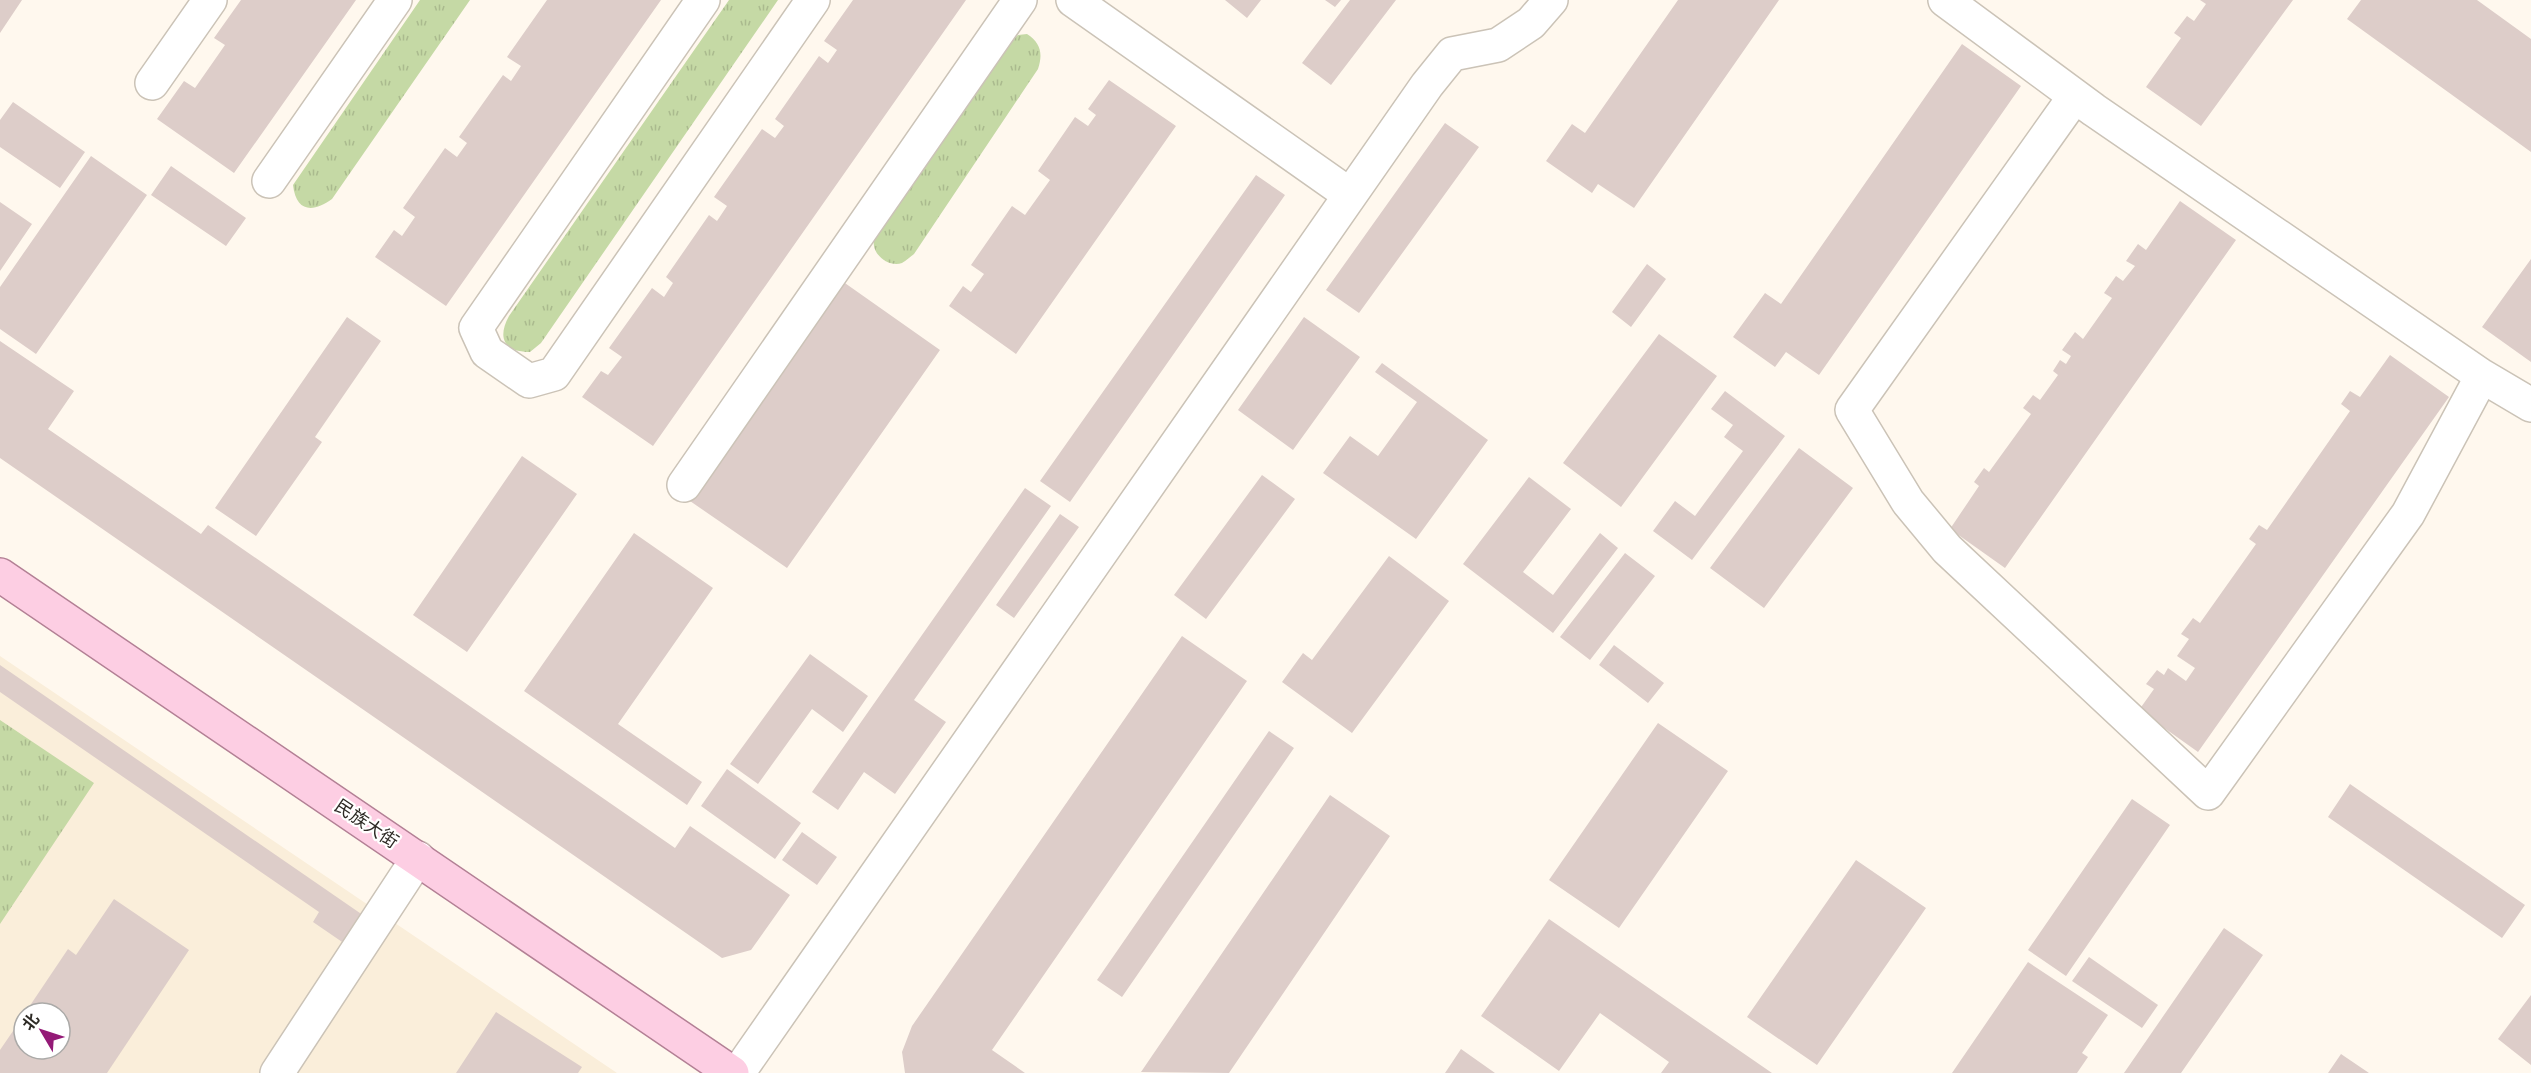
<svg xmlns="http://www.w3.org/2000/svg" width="2531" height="1073" font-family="Ubuntu,'Noto Sans SC',sans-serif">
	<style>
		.built { fill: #faeeda; fill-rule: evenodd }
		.grass { fill: url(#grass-tufts) }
		.building { fill: #ddcdc9 }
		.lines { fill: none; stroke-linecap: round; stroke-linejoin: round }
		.minor-casing { stroke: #cbc3b7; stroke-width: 36 }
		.major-casing { stroke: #b38095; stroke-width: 36 }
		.minor { stroke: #fff; stroke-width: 33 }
		.major { stroke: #fdcee3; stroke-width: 33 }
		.labels { text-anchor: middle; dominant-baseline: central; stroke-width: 4.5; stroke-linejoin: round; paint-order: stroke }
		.street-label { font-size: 18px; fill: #2d2a25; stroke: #fff }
	</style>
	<defs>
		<pattern id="grass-tufts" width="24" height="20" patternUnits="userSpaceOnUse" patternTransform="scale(1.5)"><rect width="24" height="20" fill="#c5d9a5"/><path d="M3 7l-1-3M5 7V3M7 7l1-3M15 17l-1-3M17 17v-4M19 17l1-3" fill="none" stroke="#aaba8e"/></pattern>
	</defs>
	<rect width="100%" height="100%" fill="#fff8ee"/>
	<!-- built -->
	<path class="built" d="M0,656L617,1073H0ZM24,1013H60V1049H24Z"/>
	<!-- grass -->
	<path class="grass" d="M420,0H470L332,199C313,213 296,212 293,185Z
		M729,0H778L541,343L530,352C504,352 497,338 509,316Z
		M1027,34C1041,43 1043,54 1038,69L914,254C911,256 906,261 902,263C889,268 871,254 874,240C875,236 879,231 881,227L1007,44L1018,35Z
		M0,720L94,783L0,924Z"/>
	<!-- building -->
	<path class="building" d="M0,0H22L0,33Z
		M241,0H356L234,173L157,119L184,81L195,88L225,45L214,38Z
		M547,0H661L446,306L375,257L394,230L402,236L415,217L403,208L445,148L457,157L467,143L459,137L503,75L511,81L521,66L507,57Z
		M853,0H966L653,446L582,397L601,371L608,375L622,357L609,348L652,288L664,297L673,283L666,277L709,215L717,221L727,206L714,197L762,129L775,138L784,126L775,119L819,56L828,63L837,50L824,41Z
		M1225,0H1261L1247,18Z
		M1325,0H1341L1335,7Z
		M1350,0H1396L1331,85L1302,63Z
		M1678,0H1779L1634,208L1598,184L1592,193L1546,161L1572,124L1585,133Z
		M2200,0H2293L2201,126L2146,87L2181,38L2174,33L2187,16L2194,21L2206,4Z
		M2361,0H2477L2531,39V152L2347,19Z
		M1962,44L2021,86L1819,375L1786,352L1775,367L1733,337L1765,293L1781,304Z
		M1109,80L1176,126L1016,354L949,306L963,286L971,292L984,274L971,265L1012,206L1025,215L1050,180L1038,171L1075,117L1088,126L1096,115L1088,109Z
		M13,102L85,152L60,188L0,147V120Z
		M1445,123L1479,147L1359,313L1326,290Z
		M91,156L147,195L36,354L0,329V287Z
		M171,166L246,218L226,246L151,195Z
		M1256,175L1285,195L1070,502L1040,481Z
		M2180,201L2236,240L2005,568L1950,529L1979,486L1974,482L1984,468L1989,472L2031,414L2023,408L2033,395L2040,400L2058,375L2053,371L2060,360L2066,364L2071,356L2062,350L2075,332L2083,339L2112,298L2104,293L2116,276L2123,281L2135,266L2126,261L2138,244L2146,250Z
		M0,202L32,224L0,271Z
		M2531,259V362L2482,327Z
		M1647,264L1666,279L1631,327L1612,312Z
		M842,281L940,350L787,568L690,501Z
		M347,317L381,341L315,437L322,442L256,536L215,508Z
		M1304,317L1360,357L1293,450L1238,410Z
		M1659,334L1717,376L1621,507L1563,463Z
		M0,341L74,391L48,429L201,534L208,525L675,848L690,826L790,895L751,950L722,958L0,458Z
		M2390,355L2449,397L2198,752L2139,710L2154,689L2146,684L2157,670L2164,675L2168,668L2186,681L2195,668L2177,656L2189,639L2181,634L2193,618L2200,623L2256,544L2249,539L2259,525L2267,530L2350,411L2341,404L2350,391L2360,397Z
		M1382,363L1488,440L1416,539L1323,473L1350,436L1378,456L1417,402L1375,372Z
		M1725,391L1785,436L1692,560L1653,531L1675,501L1695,516L1743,451L1724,437L1733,425L1711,409Z
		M1799,448L1853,488L1764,608L1710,568Z
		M522,456L577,494L467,652L413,615Z
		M1262,475L1295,499L1206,619L1174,595Z
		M1529,477L1571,509L1523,572L1553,595L1600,533L1618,548L1553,633L1463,564Z
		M1025,488L1051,506L914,700L946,722L895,794L864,772L838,810L812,792Z
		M1060,514L1079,527L1014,618L996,605Z
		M634,533L713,588L618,724L702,782L687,805L524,691Z
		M1625,553L1655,576L1590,660L1560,637Z
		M1389,556L1449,601L1352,733L1282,682L1303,653L1312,660Z
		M1182,636L1247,681L992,1050L1025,1073H905L902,1052L912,1026Z
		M1614,645L1664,683L1648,703L1599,665Z
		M810,654L868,696L843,732L812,709L758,784L730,764Z
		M0,665L386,931L367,959L313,922L319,912L0,692Z
		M1658,723L1728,771L1619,928L1549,880Z
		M1269,731L1294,748L1122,997L1097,980Z
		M727,769L801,823L775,859L701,806Z
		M2350,784L2525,905L2502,938L2328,817Z
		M1330,795L1390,836L1229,1073L1141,1072Z
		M2132,799L2170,825L2066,976L2028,950Z
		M802,832L837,857L817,885L782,860Z
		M1856,860L1926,908L1817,1065L1747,1017Z
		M114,899L189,950L107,1073H0V1050L24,1015V1049H60V1013H25L68,949L76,955Z
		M1549,919L1627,973L1772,1073H1661L1669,1062L1600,1013L1559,1071L1481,1016Z
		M2224,928L2263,955L2181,1073H2124Z
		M2089,957L2158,1005L2142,1028L2072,981Z
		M2028,962L2108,1015L2082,1053L2088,1057L2077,1073H1952Z
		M2531,995V1065L2498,1039Z
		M496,1012L582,1067L578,1073H456Z
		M1461,1049L1495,1073H1445Z
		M2341,1054L2369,1073H2328Z"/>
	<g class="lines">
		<defs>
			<path id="minor" d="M703,0L476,328L487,352L529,381L554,374L813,0
				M1073,0L1350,195
				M1945,0L2094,110L2482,376L2531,405
				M152,83L210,0
				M2075,96L1852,410L1908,502L1947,549L2208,793L2408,514L2482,376
				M269,181L395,0
				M684,485L1020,0
				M277,1073L418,858
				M738,1073L1427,85L1452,54L1498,45L1531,23L1551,0"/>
			<path id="major" d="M0,575L732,1073"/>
		</defs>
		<!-- minor casing -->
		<use href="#minor" class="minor-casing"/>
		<!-- major casing -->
		<use href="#major" class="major-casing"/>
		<!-- minor -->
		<use href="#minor" class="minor"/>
		<!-- major -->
		<use href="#major" class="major"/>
	</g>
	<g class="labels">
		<!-- street labels -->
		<g class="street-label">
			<text transform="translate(367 823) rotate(34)">民族大街</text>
		</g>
	</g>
	<!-- north arrow -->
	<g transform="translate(42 1031) rotate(309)"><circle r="28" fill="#ffffff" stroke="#abaaa8" stroke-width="1.5"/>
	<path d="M0-4.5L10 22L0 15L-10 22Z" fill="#941a77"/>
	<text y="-9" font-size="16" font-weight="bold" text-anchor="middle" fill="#2d2a25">北</text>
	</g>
</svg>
